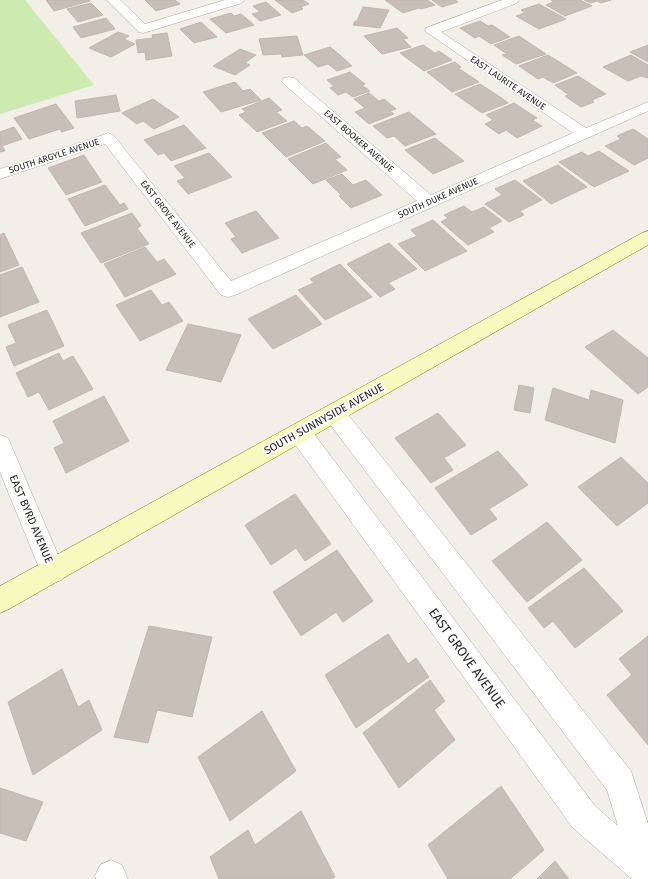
<svg xmlns="http://www.w3.org/2000/svg" width="648" height="879" font-family="'Fira Sans',sans-serif">
	<style>
		.grass { fill: #cdebb0 }
		.building { fill: #c7bfb8; stroke: #c4b6ab }
		.lines { fill: none; stroke-linecap: round; stroke-linejoin: round }
		.street-casing { stroke: #a9a9a9; stroke-width: 1 }
		.secondary-casing { stroke: #707d05; stroke-width: 1 }
		.street { fill: #fff; fill-rule: evenodd }
		.secondary { fill: #f7fabf; fill-rule: evenodd }
		.labels { text-anchor: middle; dominant-baseline: central; stroke-width: 3.5; stroke-linejoin: round; paint-order: stroke }
		.far-street-label { font-size: 9px; fill: #222; stroke: #fff }
		.street-label { font-size: 11px; fill: #222; stroke: #fff }
		.near-street-label { font-size: 13px; fill: #222; stroke: #fff }
	</style>
	<rect width="100%" height="100%" fill="#f2efe9"/>
	<!-- grass -->
	<path class="grass" d="M0,0H25L94,85L0,114Z"/>
	<!-- building -->
	<path class="building" d="M46,0H89L90,1L54,11Z
		M145,0H175L180,4L156,11Z
		M275,0H303L309,4L300,7L303,9L292,13Z
		M385,0H427L435,5L421,9L419,8L403,13Z
		M432,0H455L458,2L442,7Z
		M551,0H580L592,6L565,16L546,5L553,2Z
		M584,0H611L601,3L597,1L590,3Z
		M266,2L281,15L260,21L252,14L260,12L253,6Z
		M91,3L103,15L78,22L67,9Z
		M539,4L566,19L539,29L516,16L525,13L521,10Z
		M363,7L389,10L380,28L353,25L355,21H357Z
		M231,13L234,16L241,14L254,25L226,33L210,19Z
		M106,18L115,29L81,38L73,27Z
		M480,21L488,26L492,25L510,37L491,44L479,36L475,38L460,28Z
		M201,22L217,37L194,43L180,29Z
		M397,28L408,38L403,39L411,47L382,54L364,36Z
		M118,32L129,36L124,39L135,44L111,57L89,48Z
		M167,33L172,56L146,60L145,52L138,53L136,40L153,38L152,35Z
		M297,36L303,55L282,57L281,54L263,55L259,39Z
		M519,36L546,54L516,64L502,55L507,54L494,45Z
		M423,45L435,53L439,51L452,60L424,71L400,53Z
		M648,45V62L630,52Z
		M330,47L341,56L352,66L337,71L328,64L318,67L304,55Z
		M240,49L256,55L245,63L250,65L235,75L213,66Z
		M548,55L577,73L553,83L543,77L538,79L519,66Z
		M631,55L648,65V78L641,76L628,81L603,67Z
		M455,62L461,67L458,68L479,82L452,92L427,72Z
		M350,72L365,84L362,85L370,91L353,97L346,92L338,95L330,88L334,86L327,80Z
		M578,76L606,94L592,100L594,102L581,107L565,96L569,95L555,85Z
		M235,82L243,91L250,89L261,100L221,112L203,92Z
		M480,84L503,99L508,103L482,113L455,94Z
		M369,93L379,101L384,99L396,109L390,111L394,114L369,124L355,112L365,108L354,99Z
		M116,95L120,111L77,118L75,101Z
		M269,98L282,110L276,112L287,121L257,132L239,115L246,112L242,109Z
		M153,99L179,117L154,129L143,121L137,124L122,113Z
		M514,103L537,118L532,120L542,126L517,138L506,130L499,134L485,124L493,120L486,115Z
		M56,104L74,128L62,132L60,129L29,139L14,118Z
		M409,112L436,134L405,146L394,136L387,138L373,126Z
		M294,121L302,128L307,126L325,141L286,157L262,133Z
		M184,125L206,148L171,161L164,153L158,155L144,140Z
		M14,127L22,139L2,146L5,151L0,152V132Z
		M633,129L648,139V158L634,165L605,146L621,139L617,136Z
		M435,138L464,161L433,174L405,150Z
		M326,143L341,157L335,159L347,170L313,184L288,159Z
		M599,151L629,171L594,187L559,162L582,152L588,156Z
		M209,153L232,177L188,194L177,181L185,178L174,166Z
		M84,155L102,182L66,195L48,168Z
		M558,165L587,187L551,204L523,181Z
		M342,174L353,185L366,180L382,195L351,208L339,196L341,195L326,180Z
		M515,180L542,200L520,211L524,215L509,222L485,204L502,195L495,189Z
		M105,185L120,205L124,203L128,209L85,226L68,199Z
		M464,206L472,212L484,207L502,221L489,228L494,232L468,245L441,222L448,218L444,215Z
		M256,211L279,238L242,253L231,239L236,237L225,223Z
		M132,213L141,226L137,228L149,244L101,263L81,233Z
		M433,220L467,251L425,271L398,244L417,236L411,230Z
		M4,233L19,265L0,272V235Z
		M389,243L417,269L388,283L395,289L380,297L347,264Z
		M145,247L157,262L164,259L176,274L125,297L104,264Z
		M340,264L372,297L325,320L298,290L314,283L310,279Z
		M22,267L39,302L0,317V275Z
		M151,290L162,305L169,302L183,321L140,341L116,305Z
		M296,295L322,324L273,349L248,319Z
		M47,310L64,346L14,366L6,347L16,343L8,325Z
		M188,324L241,335L221,382L166,370Z
		M613,330L648,358V387L638,394L585,347Z
		M59,353L63,361L73,356L93,389L49,410L39,392L28,397L16,373Z
		M519,385L534,388L530,413L514,410Z
		M553,388L589,400L591,390L623,400L615,443L545,420Z
		M104,396L129,441L66,473L54,448L64,443L53,421Z
		M438,413L466,445L444,458L453,470L431,483L395,438Z
		M498,451L528,485L489,509L497,519L471,535L435,488Z
		M621,457L648,483V503L617,526L578,487Z
		M295,494L331,544L305,561L296,548L271,565L245,525Z
		M547,522L582,560L527,602L492,561Z
		M337,550L373,601L343,622L336,612L301,636L273,592Z
		M584,568L623,611L575,648L553,621L544,628L528,608Z
		M149,626L212,637L192,717L157,710L148,743L114,737Z
		M388,634L408,664L416,658L429,677L356,728L325,675Z
		M648,636V745L607,695L632,675L619,659Z
		M62,669L78,707L89,700L102,730L33,775L8,702Z
		M430,680L445,701L434,710L455,740L399,788L363,733Z
		M262,711L296,771L230,821L198,757Z
		M501,786L544,850L510,879H448L428,845Z
		M0,788L43,802L26,841L0,833Z
		M301,811L335,877L332,879H219L210,857L248,830L255,845Z
		M555,861L569,879H537Z"/>
	<g class="lines">
		<defs>
			<path id="street" d="M107,0H120L145,24L225,0H244L242,3L143,33L139,32Z
				M502,0H519L517,3L441,32L586,128L648,102V111L235,295L228,297L221,295L105,144L0,179V169L103,135L108,133L113,135L231,281L417,201L284,84L282,81L284,78L289,77L294,78L431,195L573,133L425,31L426,28Z
				M334,404L342,407L631,771L648,824V879H632L573,828L292,440L289,433L292,426L300,424L308,426L595,806L618,826L607,790L326,419L323,413L326,407Z
				M0,435L8,438L65,571L62,580L53,583L44,580L0,472Z
				M111,860L122,865L128,879H96L95,876L100,865Z"/>
			<path id="secondary" d="M648,231V245L9,609L0,613V586L642,233Z"/>
		</defs>
		<!-- street casing -->
		<use href="#street" class="street-casing"/>
		<!-- secondary casing -->
		<use href="#secondary" class="secondary-casing"/>
		<!-- street -->
		<use href="#street" class="street"/>
		<!-- secondary -->
		<use href="#secondary" class="secondary"/>
	</g>
	<g class="labels">
		<!-- far-street labels -->
		<g class="far-street-label">
			<text transform="translate(508 83) rotate(34)">EAST LAURITE AVENUE</text>
			<text transform="translate(359 141) rotate(41)">EAST BOOKER AVENUE</text>
			<text transform="translate(54 156) rotate(-18)">SOUTH ARGYLE AVENUE</text>
			<text transform="translate(438 198) rotate(-24)">SOUTH DUKE AVENUE</text>
			<text transform="translate(168 214) rotate(52)">EAST GROVE AVENUE</text>
		</g>
		<!-- street labels -->
		<g class="street-label">
			<text transform="translate(324 419) rotate(-29)">SOUTH SUNNYSIDE AVENUE</text>
			<text transform="translate(31 519) rotate(67)">EAST BYRD AVENUE</text>
		</g>
		<!-- near-street labels -->
		<g class="near-street-label">
			<text transform="translate(467 658) rotate(54)">EAST GROVE AVENUE</text>
		</g>
	</g>
</svg>
